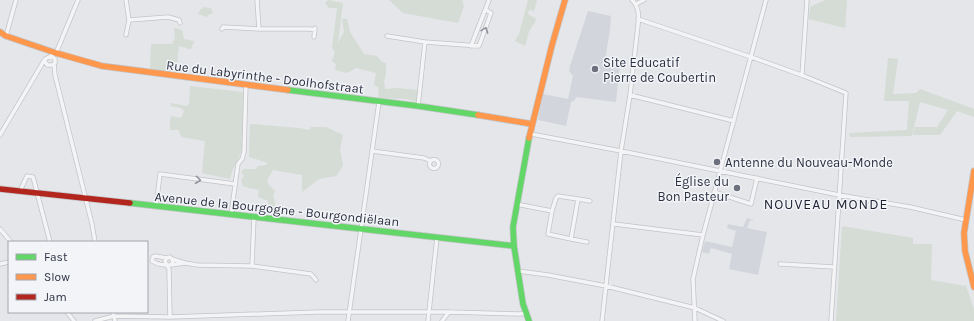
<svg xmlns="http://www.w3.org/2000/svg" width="974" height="321" font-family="Karla,sans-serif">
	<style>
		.built { fill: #d3d5dc }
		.green { fill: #d4dcd5 }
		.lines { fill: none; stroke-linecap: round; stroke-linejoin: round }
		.street-casing { stroke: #c2c4c7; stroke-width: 5 }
		.fast-casing { stroke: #c2c4c7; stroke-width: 7 }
		.slow-casing { stroke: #c2c4c7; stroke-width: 7 }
		.jam-casing { stroke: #c2c4c7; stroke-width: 7 }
		.street { stroke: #f4f4f6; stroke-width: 3.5 }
		.fast { stroke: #63d668; stroke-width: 5.5 }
		.slow { stroke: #ff974d; stroke-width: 5.5 }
		.jam { stroke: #b3261e; stroke-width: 5.5 }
		.oneway { stroke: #90929c }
		.poi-dot { fill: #6c707c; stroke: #f3f4f8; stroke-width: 1.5 }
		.labels { text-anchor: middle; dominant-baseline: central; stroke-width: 3; stroke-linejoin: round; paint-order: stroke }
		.poi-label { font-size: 13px; fill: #2c3141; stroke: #f3f4f8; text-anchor: start }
		.street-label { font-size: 13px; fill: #2c3141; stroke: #f3f4f8 }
		.neighbourhood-label { font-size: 14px; letter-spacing: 1px; fill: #1e2232; stroke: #f3f4f8 }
	</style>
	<rect width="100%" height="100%" fill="#e4e6e9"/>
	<!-- built -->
	<path class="built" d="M588,11L611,16L610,30L605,60L620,63L616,102L576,97L575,100L571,102L566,126L538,120L543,94L568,99L573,76L569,71L570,66Z
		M747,218L753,220V221L750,220L747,228L767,232L758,275L729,269L732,254L711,248L709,254L702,252L705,241L732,247L736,231L727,228L728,224L743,227Z"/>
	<!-- green -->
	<path class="green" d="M328,0L343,3L338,43L344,32L342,19H347L350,32L364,54L377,56L382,62L386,63V74L384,82L385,89L398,88L417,90V102L407,99L379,98L378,87L374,85L376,73L356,68L347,73L335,70L336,64L332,61L335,52L332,48L337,8H329L325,3Z
		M389,0H462L464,6L458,23L403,13Z
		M528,0H537L534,11L529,10L528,14L536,19C535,24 531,27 529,32C527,37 527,41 525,46L515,41L519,34Z
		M825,0H847L845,28L809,19L810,7Z
		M203,7L211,8L213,13L208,15L207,17L198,14L200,10Z
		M174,28L182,30L184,39L194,41L191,49H187V48L179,46L176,73L150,71L151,44H172L175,38Z
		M888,58L898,59L893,94L916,93L920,89L974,109V117L957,111L940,135H913L915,127H937L948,110L920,102L912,136L850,137L849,133L907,130L909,101H884Z
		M190,86L243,92L242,149C239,160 232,168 230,179L202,173L205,141L181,137L179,130H170V121L171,116L181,118L184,111L181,108L171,106V103L187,106L189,104Z
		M250,124L299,128L309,130L311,127H326L343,135L340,149L343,166L336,176L319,179L302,192V175L273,170L267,180L269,185L275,191L273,195L276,208H267L268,201L258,197L259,190L249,188L243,186L241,180L244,176L241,172L244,169H256L258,166L266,165L268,163L249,157Z
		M842,226L913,238V244H932L931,280L966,286L974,309V321H836Z"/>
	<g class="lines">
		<defs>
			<path id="street" d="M126,0L129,20L126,35
				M257,0L259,29
				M636,4L644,0
				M638,19L751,57L804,76L846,93L831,321
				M129,20L168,17L179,20L180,23
				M222,29L223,27L259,29H310L315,30
				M6,36L16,0
				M387,36L425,42L418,106
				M314,37L315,28
				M425,42L479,46L491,13L486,10
				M471,46L489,0
				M56,53L78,0
				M45,61L47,65H53L55,63V59L51,56
				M54,64L55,75L92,224L95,242
				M802,75L807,0
				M630,95L734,121
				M531,134L621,151L839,195L910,207L966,220
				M0,135L45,59L51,56
				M372,151L424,158L431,161
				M429.5 164a4.5 4.5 0 1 1 9 0a4.5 4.5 0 1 1-9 0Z
				M20,191L27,176L33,177L50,242
				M714,192L751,204L757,178
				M578,199L590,201
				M516,204L552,211L556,198L558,196L578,199L571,239L548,234L552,211
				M156,207L160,174L235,184
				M231,215L238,164L242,159L244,152L246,84
				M614,224L703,235
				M0,229L11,242
				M571,239L587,242
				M167,258L155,256L153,257L152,261C158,265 164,265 171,265L173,261L170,257L167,258L165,261L169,269L170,317
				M185,263L197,265L252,266L311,274L316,280
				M0,264L9,262
				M780,264L834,267
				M171,265L185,263L172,259
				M252,266L254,217
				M518,271L548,275L606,286L695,308L723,321
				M67,312L74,321
				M113,312L115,321
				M95,321L114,316L170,317L318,312H449L520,314L526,313
				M348,321L379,102
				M428,321L437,237
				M442,321L449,312
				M602,321L621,151L630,95L638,25C639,15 639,7 632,0
				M695,321L693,279L703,235L766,0"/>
			<path id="fast" d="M288,90L418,106L478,115
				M130,203L514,246
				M529,321L523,304L514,246L513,227L529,138"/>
			<path id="slow" d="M0,32L6,36L56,53L102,66L288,90
				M478,115L532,124
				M529,138L552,45L565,0
				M974,171L964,233L965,251L974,287"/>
			<path id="jam" d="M0,189L130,203"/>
		</defs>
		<!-- street casing -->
		<use href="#street" class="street-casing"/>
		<!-- fast casing -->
		<use href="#fast" class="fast-casing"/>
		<!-- slow casing -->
		<use href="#slow" class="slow-casing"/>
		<!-- jam casing -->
		<use href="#jam" class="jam-casing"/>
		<!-- street -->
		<use href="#street" class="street"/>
		<!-- fast -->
		<use href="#fast" class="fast"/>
		<!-- slow -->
		<use href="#slow" class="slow"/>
		<!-- jam -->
		<use href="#jam" class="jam"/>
	</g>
	<!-- one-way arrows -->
	<defs><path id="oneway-chevron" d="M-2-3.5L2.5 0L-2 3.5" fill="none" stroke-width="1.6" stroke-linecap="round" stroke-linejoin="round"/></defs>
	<g class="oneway">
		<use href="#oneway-chevron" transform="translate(485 30) rotate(-70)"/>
		<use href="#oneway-chevron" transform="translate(198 180) rotate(7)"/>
	</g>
	<!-- markers -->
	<g class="poi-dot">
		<circle cx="595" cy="69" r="4"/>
		<circle cx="717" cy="162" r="4"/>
		<circle cx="737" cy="188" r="4"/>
	</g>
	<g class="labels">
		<!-- poi labels -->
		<g class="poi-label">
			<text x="603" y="62">Site Educatif<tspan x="603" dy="15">Pierre de Coubertin</tspan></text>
			<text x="725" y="162">Antenne du Nouveau-Monde</text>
			<text x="729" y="181" text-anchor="end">Église du<tspan x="729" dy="15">Bon Pasteur</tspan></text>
		</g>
		<!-- street labels -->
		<g class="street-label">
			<text transform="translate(265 77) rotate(7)">Rue du Labyrinthe - Doolhofstraat</text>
			<text transform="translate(277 209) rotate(6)">Avenue de la Bourgogne - Bourgondiëlaan</text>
		</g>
		<!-- neighbourhood labels -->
		<g class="neighbourhood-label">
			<text x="826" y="204">NOUVEAU MONDE</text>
		</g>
	</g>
	<!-- legend -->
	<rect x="8" y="241" width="140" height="72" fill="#f3f4f8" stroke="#a3a6af"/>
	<rect x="16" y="254" width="20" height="6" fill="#63d668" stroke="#a3a6af"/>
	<text x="44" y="261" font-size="12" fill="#2c3141">Fast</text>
	<rect x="16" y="274" width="20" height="6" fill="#ff974d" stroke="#a3a6af"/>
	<text x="44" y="281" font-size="12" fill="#2c3141">Slow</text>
	<rect x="16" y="294" width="20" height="6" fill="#b3261e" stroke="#a3a6af"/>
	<text x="44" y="301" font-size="12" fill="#2c3141">Jam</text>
</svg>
